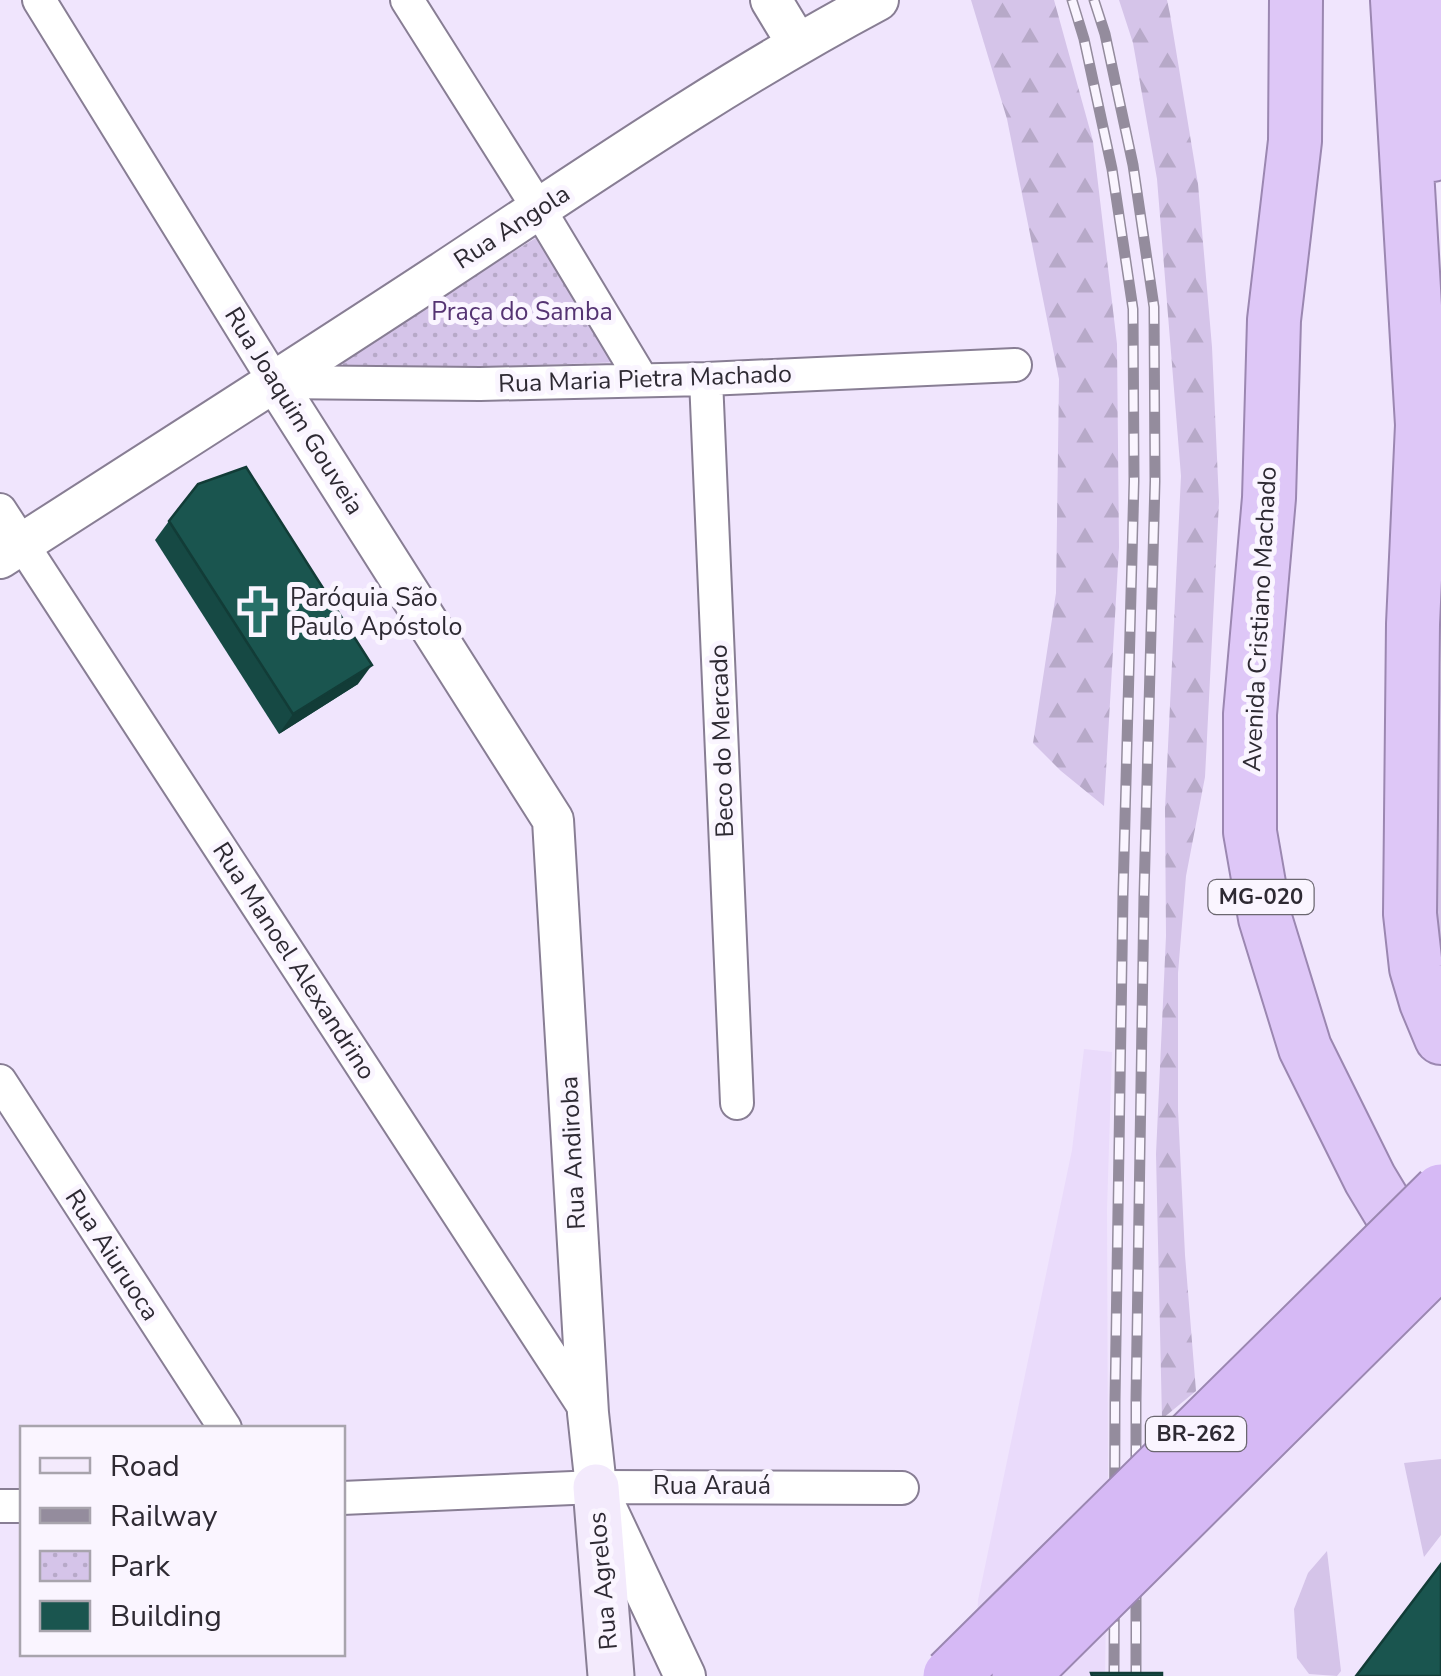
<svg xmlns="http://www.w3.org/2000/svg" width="1441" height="1676" font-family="'Nunito Sans',sans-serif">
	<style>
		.built { fill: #eadbfb }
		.green { fill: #d5c4e9 }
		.forest { fill: url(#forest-firs) }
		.park { fill: url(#park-dots) }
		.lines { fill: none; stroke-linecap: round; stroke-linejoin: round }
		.minor-casing { stroke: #887e94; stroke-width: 36 }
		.tertiary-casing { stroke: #887e94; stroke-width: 44 }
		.secondary-casing { stroke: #887e94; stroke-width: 49 }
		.trunk-casing { stroke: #9b87b1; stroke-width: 56 }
		.minor { stroke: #fff; stroke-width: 32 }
		.tertiary { stroke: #fff; stroke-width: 40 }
		.secondary { stroke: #f3eafc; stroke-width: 45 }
		.trunk { stroke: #dec7f7; stroke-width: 52 }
		.rail-casing { stroke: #948c9d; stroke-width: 11 }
		.rail { stroke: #faf5ff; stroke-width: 8; stroke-dasharray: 22; stroke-linecap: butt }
		.motorway-bridge-casing { stroke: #9b87b1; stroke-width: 59; stroke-linecap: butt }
		.motorway-bridge { stroke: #d6b9f5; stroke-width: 55 }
		.wall { fill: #164944 }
		.shaded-wall { fill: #123c37 }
		.building { fill: #1a554f; stroke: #123c37; stroke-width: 2.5 }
		.labels { text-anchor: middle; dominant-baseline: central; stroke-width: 10; stroke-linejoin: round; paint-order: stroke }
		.shield { fill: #faf5ff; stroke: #6b6770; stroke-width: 2.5 }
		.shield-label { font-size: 22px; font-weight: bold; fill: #2e2a33 }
		.street-label { font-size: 25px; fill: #2e2a33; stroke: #faf5ff }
		.park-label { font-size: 25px; fill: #553473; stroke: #faf5ff }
		.poi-label { font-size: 25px; fill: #2e2a33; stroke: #faf5ff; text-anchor: start }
	</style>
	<defs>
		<pattern id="forest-firs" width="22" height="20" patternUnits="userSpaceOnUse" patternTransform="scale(2.5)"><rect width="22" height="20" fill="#d5c4e9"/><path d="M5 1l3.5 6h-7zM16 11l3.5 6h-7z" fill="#b7a9c8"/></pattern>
		<pattern id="park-dots" width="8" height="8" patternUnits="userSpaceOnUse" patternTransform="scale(2.5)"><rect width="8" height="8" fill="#d5c4e9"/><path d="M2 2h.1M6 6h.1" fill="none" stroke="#b7a9c8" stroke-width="1.8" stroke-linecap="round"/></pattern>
	</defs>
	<rect width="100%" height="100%" fill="#f0e5fd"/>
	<!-- built -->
	<path class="built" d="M1084,1049L1112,1052L1107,1209L1108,1473L1105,1676H974L978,1600L1072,1150Z"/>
	<!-- green -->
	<path class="green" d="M1441,665V965L1431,900Z
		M1441,1459V1535L1424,1557L1404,1463Z
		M1327,1551L1341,1671L1337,1676L1309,1674L1297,1658L1294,1609L1308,1573Z"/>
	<!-- forest -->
	<path class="forest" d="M971,0H1054L1093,141L1117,344L1119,547L1104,806L1061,771L1033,743L1056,593L1059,379L1007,119Z
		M1119,0H1167L1170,14L1198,184L1212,347L1219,502L1205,777L1186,876L1178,973V1110L1185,1255L1196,1391L1162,1419L1156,1154L1166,936L1165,809L1181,476L1157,179L1133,43Z"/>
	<!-- park -->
	<path class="park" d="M539,236L622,362L347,372L343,365L342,357Z"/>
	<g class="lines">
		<defs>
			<path id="minor" d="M39,0L275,382L480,384L706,379L1015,365
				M407,0L539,209L642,380
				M706,379L737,1103
				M0,510L588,1413
				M0,1081L225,1428
				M342,1498L596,1487L902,1488
				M0,1506H22"/>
			<path id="tertiary" d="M771,0L797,43
				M275,382L553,820L588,1413L596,1487L685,1676
				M0,558C147,463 294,370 440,274C584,179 726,81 878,0"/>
			<path id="secondary" d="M596,1487L611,1676"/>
			<path id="trunk" d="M1296,0L1295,141L1274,320L1269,498L1250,714V832L1265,918L1305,1048L1370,1179L1420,1262L1425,1263
				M1397,0L1422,425L1413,624L1410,914L1416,968L1426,1002L1441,1038
				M1432,155L1437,110L1439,0"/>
		</defs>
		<!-- minor casing -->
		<use href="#minor" class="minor-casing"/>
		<!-- tertiary casing -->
		<use href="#tertiary" class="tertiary-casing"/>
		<!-- secondary casing -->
		<use href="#secondary" class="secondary-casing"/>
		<!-- trunk casing -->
		<use href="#trunk" class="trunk-casing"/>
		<!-- minor -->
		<use href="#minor" class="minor"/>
		<!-- tertiary -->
		<use href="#tertiary" class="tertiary"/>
		<!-- secondary -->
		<use href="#secondary" class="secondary"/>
		<!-- trunk -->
		<use href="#trunk" class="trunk"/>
		<defs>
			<path id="rail" d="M1072,0L1084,39L1112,169L1133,309L1134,481L1123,894L1115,1401L1114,1676
				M1094,0L1105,34L1133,165L1154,307L1155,481L1144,895L1136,1401V1676"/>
		</defs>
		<!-- rail casing -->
		<use href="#rail" class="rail-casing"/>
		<!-- rail -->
		<use href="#rail" class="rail"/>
		<defs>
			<path id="motorway-bridge" d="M951,1676L1441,1192
				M1020,1676L1441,1258"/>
		</defs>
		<!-- motorway-bridge casing -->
		<use href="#motorway-bridge" class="motorway-bridge-casing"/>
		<!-- motorway-bridge -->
		<use href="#motorway-bridge" class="motorway-bridge"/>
	</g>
	<!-- wall -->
	<path class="wall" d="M169,521L358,684L279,734L155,540Z"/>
	<!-- shaded-wall -->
	<path class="shaded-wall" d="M372,665L358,684L279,734L293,714Z"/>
	<!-- building -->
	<path class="building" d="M246,467L372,665L293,714L169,521L198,484Z
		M1441,1564V1676H1356Z
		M1091,1673H1162V1676H1092Z"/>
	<!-- icons -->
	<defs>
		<symbol id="church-bare" viewBox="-9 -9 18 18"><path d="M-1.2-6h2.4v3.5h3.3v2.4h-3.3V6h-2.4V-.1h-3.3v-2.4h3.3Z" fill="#287169" stroke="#faf5ff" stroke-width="2.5" paint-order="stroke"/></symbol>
	</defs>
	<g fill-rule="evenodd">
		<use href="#church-bare" x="226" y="580" width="63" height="63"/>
	</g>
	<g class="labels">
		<!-- shield labels -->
		<g class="shield">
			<rect x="1208.5" y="880" width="105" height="34" rx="8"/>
			<rect x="1146" y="1417" width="100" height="34" rx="8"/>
		</g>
		<g class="shield-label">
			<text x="1261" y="897">MG-020</text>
			<text x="1196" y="1434">BR-262</text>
		</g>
		<!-- street labels -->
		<g class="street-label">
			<text transform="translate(512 227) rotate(-33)">Rua Angola</text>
			<text transform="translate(645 379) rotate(-2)">Rua Maria Pietra Machado</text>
			<text transform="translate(294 411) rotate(58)">Rua Joaquim Gouveia</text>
			<text transform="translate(1260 619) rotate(-87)">Avenida Cristiano Machado</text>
			<text transform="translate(722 741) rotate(-92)">Beco do Mercado</text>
			<text transform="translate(294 961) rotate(57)">Rua Manoel Alexandrino</text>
			<text transform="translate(573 1153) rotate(-93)">Rua Andiroba</text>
			<text transform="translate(112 1255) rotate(57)">Rua Aiuruoca</text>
			<text x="712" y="1486">Rua Arauá</text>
			<text transform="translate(603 1581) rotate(-95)">Rua Agrelos</text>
		</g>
		<!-- park labels -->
		<g class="park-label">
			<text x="522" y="312">Praça do Samba</text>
		</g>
		<!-- poi labels -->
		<g class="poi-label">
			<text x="290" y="598">Paróquia São<tspan x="290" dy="29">Paulo Apóstolo</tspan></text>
		</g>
	</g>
	<!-- legend -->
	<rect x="20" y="1426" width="325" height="230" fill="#faf5ff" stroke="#a8a4ad" stroke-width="2.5"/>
	<rect x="40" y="1458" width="50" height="15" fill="#f3eafc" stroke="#a8a4ad" stroke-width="2.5"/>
	<text x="110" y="1476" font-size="30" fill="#2e2a33">Road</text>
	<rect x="40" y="1508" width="50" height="15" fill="#948c9d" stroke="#a8a4ad" stroke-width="2.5"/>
	<text x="110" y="1526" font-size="30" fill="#2e2a33">Railway</text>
	<rect x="40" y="1551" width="50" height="30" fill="url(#park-dots)" stroke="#a8a4ad" stroke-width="2.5"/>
	<text x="110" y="1576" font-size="30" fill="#2e2a33">Park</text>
	<rect x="40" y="1601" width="50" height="30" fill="#1a554f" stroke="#a8a4ad" stroke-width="2.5"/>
	<text x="110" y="1626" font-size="30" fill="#2e2a33">Building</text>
</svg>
